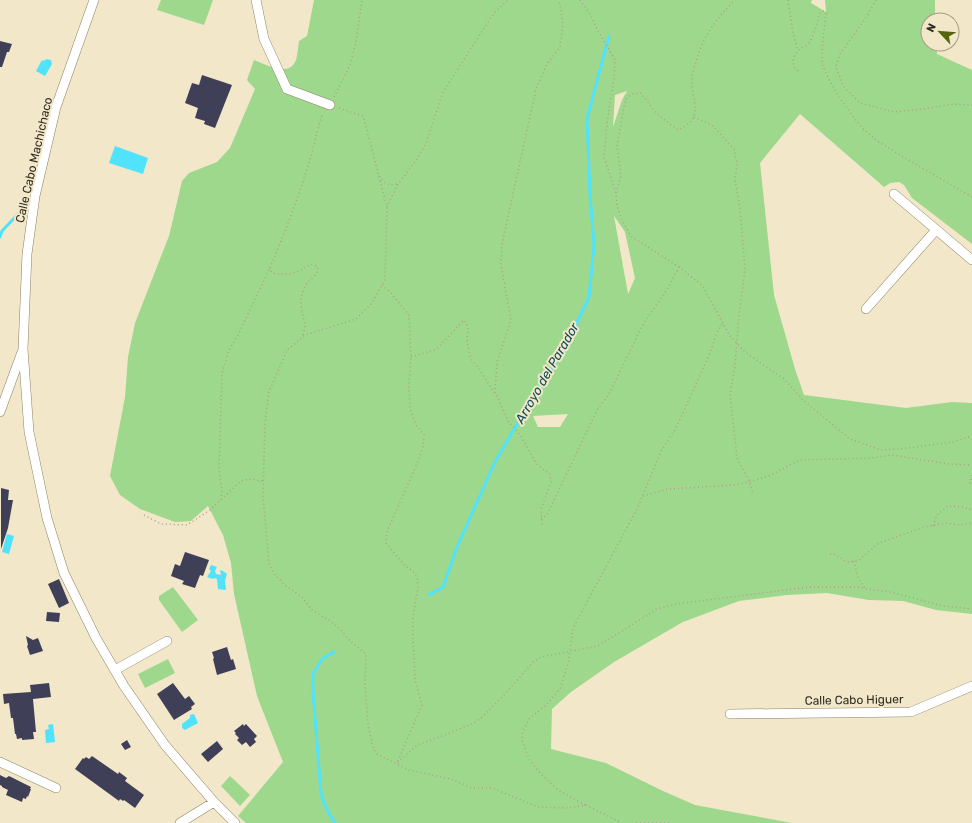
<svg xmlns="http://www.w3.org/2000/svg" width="972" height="823" font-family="Rubik,sans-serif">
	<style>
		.green { fill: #9ed88d; fill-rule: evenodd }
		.water { fill: #51e2fc }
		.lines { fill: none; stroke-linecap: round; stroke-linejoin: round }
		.stream { stroke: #51e2fc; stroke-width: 3 }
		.building { fill: #3f3f58 }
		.minor-casing { stroke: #8d8266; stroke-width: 10 }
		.path { stroke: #a9a089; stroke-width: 1.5; stroke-dasharray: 1 3; stroke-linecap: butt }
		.minor { stroke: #fff; stroke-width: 9 }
		.labels { text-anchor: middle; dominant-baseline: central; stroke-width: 4; stroke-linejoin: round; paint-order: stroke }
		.street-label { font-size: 12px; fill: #302b20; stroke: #f2e7c9 }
		.water-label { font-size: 13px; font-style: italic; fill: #0c4c57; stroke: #f2e7c9 }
	</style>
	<rect width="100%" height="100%" fill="#f2e7c9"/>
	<!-- green -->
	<path class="green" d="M161,0H213L204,25L157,10Z
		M314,0H812L811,3L826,12L825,0H935V20H928V44H937V54L972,70V244L912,198L904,185L899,182L890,183L884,187L800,114L760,163L774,295L795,369L804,395L906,408L952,402L972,403V614L936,610L903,601L869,600L827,593L787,595L739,601L683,622L657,637L614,662L571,692L552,709L551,749L606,763L663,791L695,805L792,823H246L238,816L283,762L257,696L234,594L231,563L223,535L208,506L191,521L175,522L140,509L120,495L110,476L125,397L128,357L135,323L169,236L182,181L189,173L217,162L230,148L255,89L247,80L254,60C267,65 289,78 296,60C298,54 298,47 299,41L307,36ZM627,91L622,100L613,127L615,95ZM614,216L625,232L635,278L628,294ZM568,414L560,427H538L533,416Z
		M173,587L198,620L182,632L159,600V596Z
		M168,659L175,673L145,688L138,674Z
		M230,776L250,795L240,806L221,786Z"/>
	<!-- water -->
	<path class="water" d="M47,59L51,60L52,64L45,76L36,71L42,60L43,61Z
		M115,146L148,158L143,174L109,163Z
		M7,534L14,536L9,554L2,552Z
		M211,565L217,567L215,571L216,574L221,575L220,570L223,571L227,574L225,581L226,589L225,590L218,589L217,579L214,578L213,579L207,577L211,571L209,569Z
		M194,714L198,723L185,730L182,728V724L190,718V715Z
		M53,724L55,742L46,743L45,730L49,729L48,725Z"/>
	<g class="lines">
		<!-- stream -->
		<path class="stream" d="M0,237L2,231L21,211
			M429,595L443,587L457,547L495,462L535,393L554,365L567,344L589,297L594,245L590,194L587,119L609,36
			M334,652L322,659L313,674V692L321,794L326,808L335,823"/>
	</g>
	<!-- building -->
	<path class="building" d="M0,41L12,44L9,52H7L2,67H0Z
		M202,75L232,85L215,128L204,124L205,121L195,118L198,108L185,103L192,83L199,85Z
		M1,488L9,490L8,500H13L8,528L1,549Z
		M185,552L209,560L203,576L200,575L195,588L182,584L184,581L171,576L175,564L180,566Z
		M59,579L69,603L59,608L48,584Z
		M47,612L60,613L59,622L46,621Z
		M26,636L33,640L38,638L43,651L30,655L27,646L28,645Z
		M227,647L231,660L233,659L236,669L217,675L213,659L214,658L212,652Z
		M49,683L51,697L33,699L36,732H33L34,739L22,740V738L17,739L16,734H15L13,718H11L9,703L4,704L3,694L31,692L30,685Z
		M173,683L185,699L189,696L195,704L191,707L192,709L174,720L157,694Z
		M243,724L244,726L246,724L257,736L254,739L256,742L250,747L246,742L242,745L237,740L239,738L235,734L236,733L234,731Z
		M127,740L131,747L125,750L121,744Z
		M217,741L223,749L208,762L201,754Z
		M92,756L118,774L119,772L127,778L125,781L144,795L135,808L124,800L123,801L120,799L119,801L75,769L83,758L84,759L86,757L89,759Z
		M0,775L6,778L9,776L31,787L30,789H31L28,797L27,796L26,799L23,798L22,802L6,795L8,790L2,787V786L0,785Z"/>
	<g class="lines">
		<defs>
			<path id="minor" d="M94,0L56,107L35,196L27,254L23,349L29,432L47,518L64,573L96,638L124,686L165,745L214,802L235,823
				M256,0L264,39L287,89L330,105
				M894,194L972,260
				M866,309L936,230
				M0,412L22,352
				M115,670L167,641
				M730,714L911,712L972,686
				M0,762L56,788
				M180,823L214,802"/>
		</defs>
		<!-- minor casing -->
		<use href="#minor" class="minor-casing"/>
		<!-- path -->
		<path class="path" d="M580,0L590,14L597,29L615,60L614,79L607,123L604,157L616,193L617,206L622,220L631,236L679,267L702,285L730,336L745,352L784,379L804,401L850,439L881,450L900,449L953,442L972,436
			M788,0L793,33L798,51
			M876,0L867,16L840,54L836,66L843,86L860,103L894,112L923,109L954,104L972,105
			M798,71C791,65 792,57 798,51C800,48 805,47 808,44C814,36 817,24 819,14L824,11L826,13L822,49V64L828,78L839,97L861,127L876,140L900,155L972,197
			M334,97L350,65L356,42L362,0
			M339,108L363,116L387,207L385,280L371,304L356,319L305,335L287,350L269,392L265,423L263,496L269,564L275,575L285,585L303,598L312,610L330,621L341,630L350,641L366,654L365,687L368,725L373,748L377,754L409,770L451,779L472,788H492L538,807L569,808L586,805L622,823
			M694,117L712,125L734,149L737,164L735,179L740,209L745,269L739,315L735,365L730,395L737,458L749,481L753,494
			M379,176C385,184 388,186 397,184
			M616,193L621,176L617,146L623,112L626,99L632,94L641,93L657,114L678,130C705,118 692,102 692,80C692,74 694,67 696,62C703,36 716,19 735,0
			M387,207L398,184L418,158L426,143L443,92L494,13L508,0
			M382,285L390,292L409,315L411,357L409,386L410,409L416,425L424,435L423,446L419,459L386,534V543L405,566L413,571L417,577L418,587L413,616V637L415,680L422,705L397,763L417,745L440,737L472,724L481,718L506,693L533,662L541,657L597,646L611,638L657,609L676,604L809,587H855L890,592L943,606L972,609
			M303,335C308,322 300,313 301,301C301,296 304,286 308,282C312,278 318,275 318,267L311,264C297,273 289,276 272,273L270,268C283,236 296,205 306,172C313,153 316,132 323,113
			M411,357L437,349L464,320L468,327L467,342L471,359L479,369L498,398L508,421L521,436L536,463L545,471L550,474L551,482L541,509L542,526
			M495,393L497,362L511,320L501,265L502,244L536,89L547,64L560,47L563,24L560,4L557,0
			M972,475L970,483L972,484
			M643,496L668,489L735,485L756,480L771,475L799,460L871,458L891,455L949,464L972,465
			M221,500L222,490L219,469L222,374L228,352L237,337L270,268
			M144,515L161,524L187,525L210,510L241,481L249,479L263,481
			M541,519L547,515L597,410L609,394L642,326L668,288L679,267
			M933,526L937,515L948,506L963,507L972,510
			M830,554H834L847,562L858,561L879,543L924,527L947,523L959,525L972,523
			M854,561L858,578L865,588
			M585,805L558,790L540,773L529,759L522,740L523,731L529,719L548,703L560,689L568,664L573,628L638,507L661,451L676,428L710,353L717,332L723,323
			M636,823H670"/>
		<!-- minor -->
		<use href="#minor" class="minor"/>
	</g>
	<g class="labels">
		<!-- street labels -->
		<g class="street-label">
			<text transform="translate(34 160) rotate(-77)">Calle Cabo Machichaco</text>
			<text transform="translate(854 700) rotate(-1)">Calle Cabo Higuer</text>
		</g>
		<!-- water labels -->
		<g class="water-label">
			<text transform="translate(547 373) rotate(-60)">Arroyo del Parador</text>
		</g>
	</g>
	<!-- north arrow -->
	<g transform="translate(940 32) rotate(296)"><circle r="19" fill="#f2e7c9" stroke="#a49c85"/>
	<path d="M0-3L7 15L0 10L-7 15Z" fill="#55650b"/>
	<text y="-6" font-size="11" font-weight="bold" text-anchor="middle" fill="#302b20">N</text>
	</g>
</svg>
